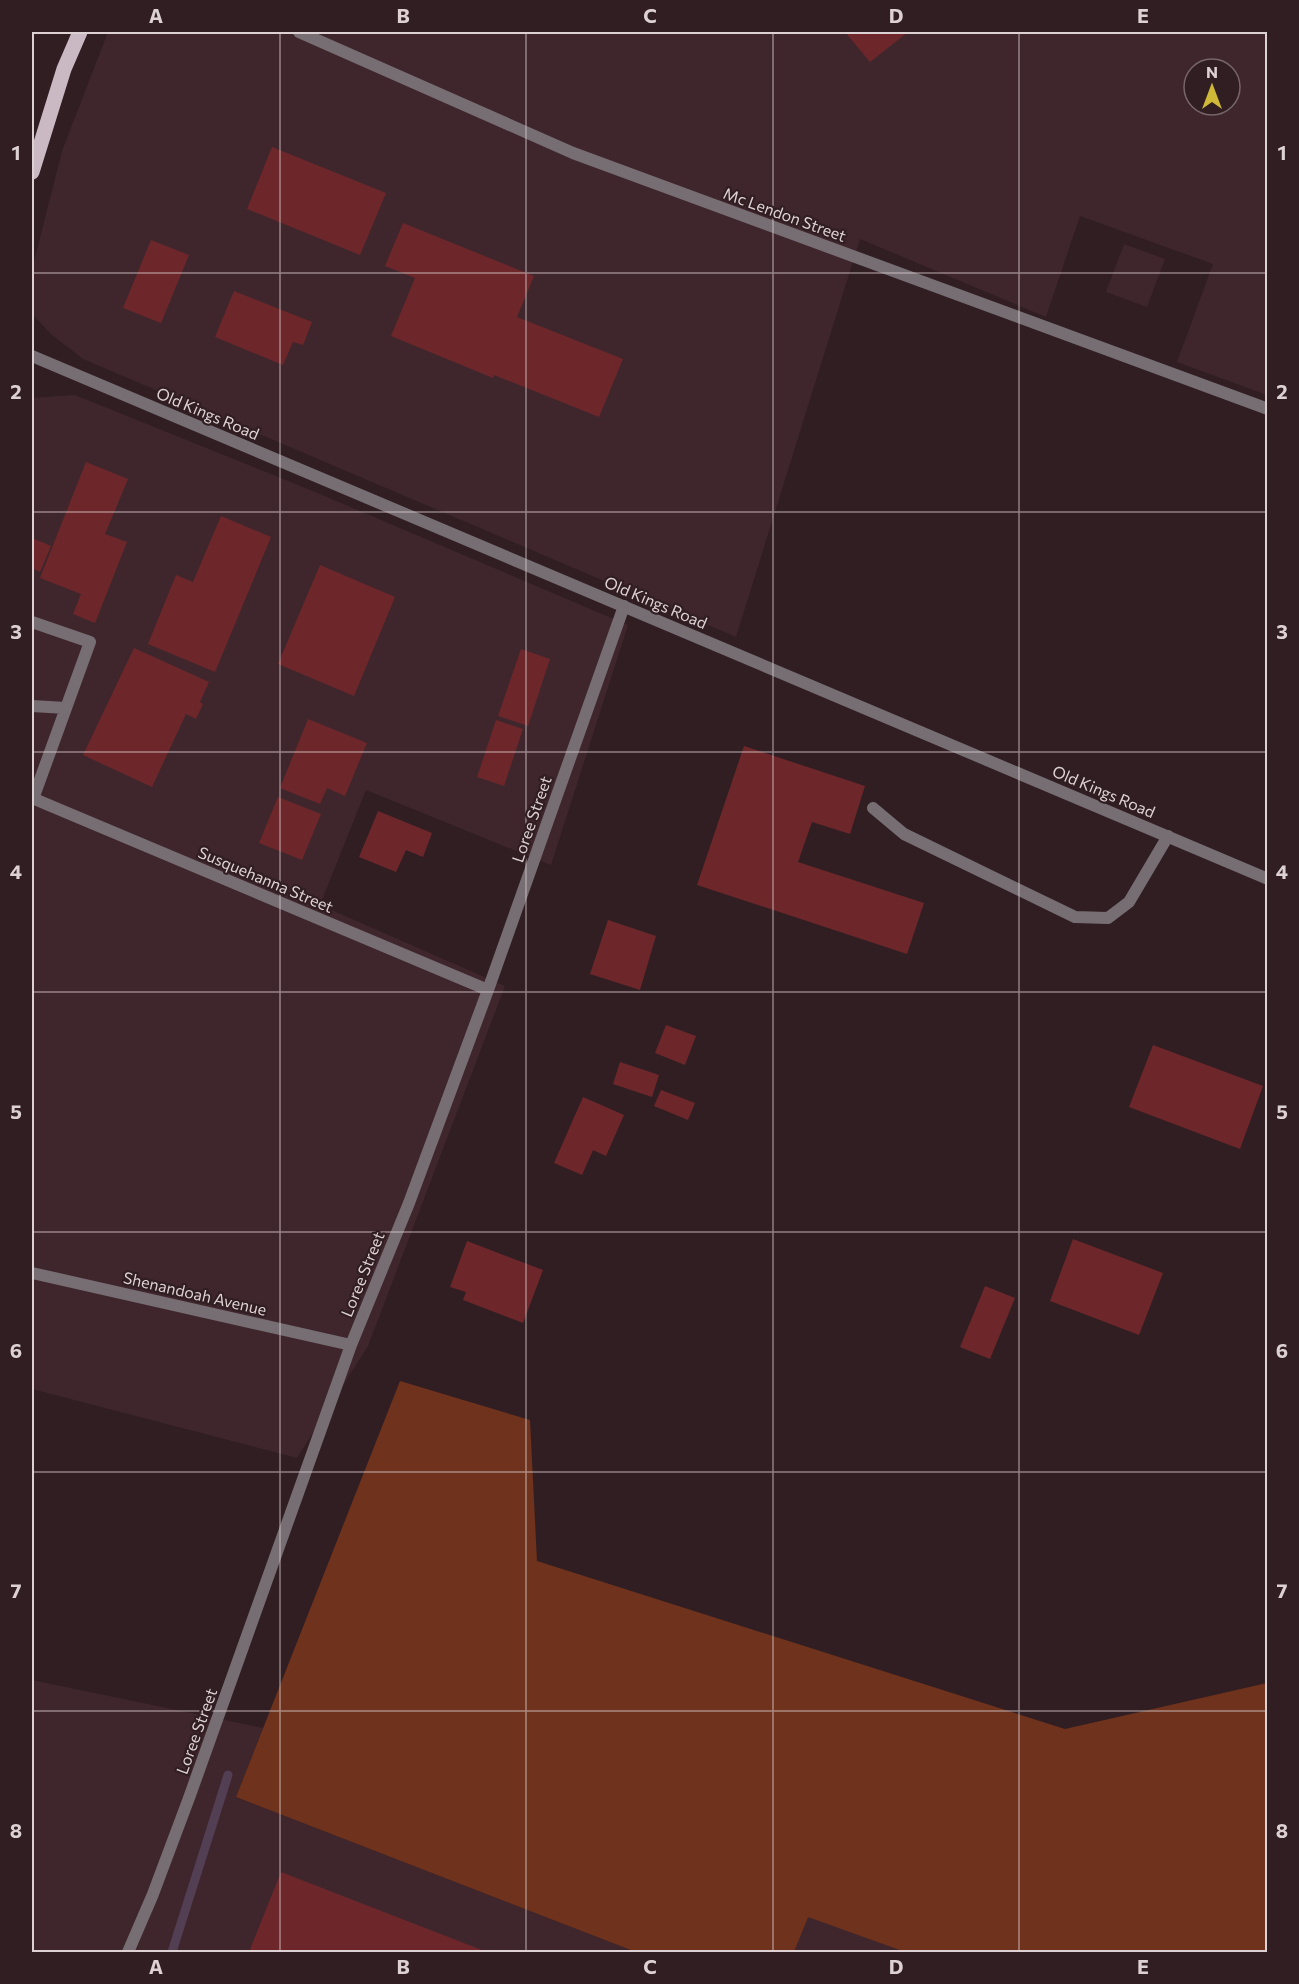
<svg xmlns="http://www.w3.org/2000/svg" width="1299" height="1984" font-family="Commissioner,sans-serif">
	<style>
		.built { fill: #3f262d; fill-rule: evenodd }
		.green { fill: #6f321c }
		.lines { fill: none; stroke-linecap: round; stroke-linejoin: round }
		.stream { stroke: #533f54; stroke-width: 9 }
		.building { fill: #6d272a }
		.service { stroke: #766e73; stroke-width: 12 }
		.minor { stroke: #766e73; stroke-width: 12 }
		.tertiary { stroke: #766e73; stroke-width: 12 }
		.primary { stroke: #cab9c3; stroke-width: 15 }
		.grid { fill: none; stroke: #ded1d4; stroke-width: 1.5; stroke-opacity: 0.55 }
		.labels { text-anchor: middle; dominant-baseline: central; stroke-width: 4.5; stroke-linejoin: round; paint-order: stroke }
		.street-label { font-size: 16px; fill: #ded1d4; stroke: #301e23 }
		.neatline { fill: none; stroke: #ded1d4; stroke-width: 2 }
		.grid-label { font-size: 20px; text-anchor: middle; font-weight: bold; fill: #ded1d4 }
	</style>
	<rect width="100%" height="100%" fill="#301e23"/>
	<!-- built -->
	<path class="built" d="M108,32H1267V395L1177,362L1213,264L1080,216L1046,317L860,239L736,637L83,359L52,335L32,314V269L62,151ZM1194,69H1230V105H1194Z
		M1124,244L1165,259L1147,307L1106,292Z
		M75,395L308,489L628,625L551,865L366,790L320,905L505,986L368,1346L297,1458L32,1389V398Z
		M32,1680L263,1728L236,1797L636,1952H32Z
		M807,1916L905,1952H794Z"/>
	<!-- green -->
	<path class="green" d="M400,1381L530,1420L537,1561L1065,1729L1267,1683V1952H905L808,1917L794,1952H636L236,1797Z"/>
	<g class="lines">
		<!-- stream -->
		<path class="stream" d="M172,1952L228,1775"/>
	</g>
	<!-- building -->
	<path class="building" d="M845,32H908L870,62Z
		M272,147L386,193L360,255L247,209Z
		M403,223L534,276L517,317L623,359L599,417L494,375L493,378L391,336L415,278L385,266Z
		M151,240L189,255L161,323L123,308Z
		M234,291L312,322L303,345L293,342L283,365L215,337Z
		M86,462L128,479L105,534L127,542L95,623L73,614L81,594L40,578Z
		M221,516L271,537L215,672L148,644L176,575L193,582Z
		M32,538L51,546L40,572L32,568Z
		M320,565L395,597L354,696L278,664Z
		M134,648L209,682L200,702L203,704L196,719L186,714L152,787L83,755Z
		M521,649L550,659L528,726L498,716Z
		M308,719L367,743L345,796L327,788L320,804L280,788Z
		M496,720L523,729L504,786L477,777Z
		M744,746L865,786L850,834L812,822L798,862L924,903L907,954L697,885Z
		M278,797L321,814L302,860L259,843Z
		M378,811L432,833L423,857L406,850L396,872L359,857Z
		M608,920L656,936L640,990L590,974Z
		M666,1025L696,1036L685,1065L655,1053Z
		M1153,1045L1263,1086L1240,1149L1129,1107Z
		M620,1062L659,1075L652,1097L613,1084Z
		M661,1090L695,1103L688,1120L654,1106Z
		M583,1097L624,1115L606,1156L593,1150L582,1175L554,1163Z
		M1073,1239L1163,1273L1139,1335L1050,1301Z
		M467,1241L543,1270L523,1323L463,1300L466,1292L450,1287Z
		M985,1286L1015,1298L990,1359L960,1347Z
		M281,1872L487,1952H249Z"/>
	<g class="lines">
		<!-- service -->
		<path class="service" d="M32,622L90,642L33,799
			M32,706L66,708
			M873,808L904,834L1075,917L1108,918L1129,902L1168,836"/>
		<!-- minor -->
		<path class="minor" d="M299,32L573,153L1268,409
			M32,798L488,990
			M32,1273L351,1345
			M128,1952L153,1894L189,1798L351,1345L409,1203L488,990L624,606"/>
		<!-- tertiary -->
		<path class="tertiary" d="M32,356L1268,879"/>
		<!-- primary -->
		<path class="primary" d="M32,172L64,69L80,32"/>
	</g>
	<!-- grid -->
	<path class="grid" d="M280,32V1952M526,32V1952M773,32V1952M1019,32V1952M32,273H1268M32,512H1268M32,752H1268M32,992H1268M32,1232H1268M32,1472H1268M32,1711H1268"/>
	<g class="labels">
		<!-- street labels -->
		<g class="street-label">
			<text transform="translate(785 214) rotate(20)">Mc Lendon Street</text>
			<text transform="translate(208 413) rotate(23)">Old Kings Road</text>
			<text transform="translate(656 602) rotate(23)">Old Kings Road</text>
			<text transform="translate(1104 791) rotate(23)">Old Kings Road</text>
			<text transform="translate(531 819) rotate(-71)">Loree Street</text>
			<text transform="translate(266 879) rotate(23)">Susquehanna Street</text>
			<text transform="translate(362 1274) rotate(-68)">Loree Street</text>
			<text transform="translate(195 1293) rotate(13)">Shenandoah Avenue</text>
			<text transform="translate(196 1731) rotate(-70)">Loree Street</text>
		</g>
	</g>
	<!-- border -->
	<rect width="1299" height="1984" fill="none" stroke="#301e23" stroke-width="66"/>
	<!-- north arrow -->
	<g transform="translate(1212 87)"><circle r="28" fill="#301e23" stroke="#76666a" stroke-width="1.5"/>
	<path d="M0-4.5L10 22L0 15L-10 22Z" fill="#cfb837"/>
	<text y="-9" font-size="16" font-weight="bold" text-anchor="middle" fill="#ded1d4">N</text>
	</g>
	<rect x="33" y="33" width="1233" height="1918" class="neatline"/>
	<g class="grid-label">
		<text x="156" y="23">A</text>
		<text x="403" y="23">B</text>
		<text x="650" y="23">C</text>
		<text x="896" y="23">D</text>
		<text x="1143" y="23">E</text>
		<text x="16" y="160">1</text>
		<text x="1282" y="160">1</text>
		<text x="16" y="399">2</text>
		<text x="1282" y="399">2</text>
		<text x="16" y="639">3</text>
		<text x="1282" y="639">3</text>
		<text x="16" y="879">4</text>
		<text x="1282" y="879">4</text>
		<text x="16" y="1119">5</text>
		<text x="1282" y="1119">5</text>
		<text x="16" y="1358">6</text>
		<text x="1282" y="1358">6</text>
		<text x="16" y="1598">7</text>
		<text x="1282" y="1598">7</text>
		<text x="16" y="1838">8</text>
		<text x="1282" y="1838">8</text>
		<text x="156" y="1974">A</text>
		<text x="403" y="1974">B</text>
		<text x="650" y="1974">C</text>
		<text x="896" y="1974">D</text>
		<text x="1143" y="1974">E</text>
	</g>
</svg>
